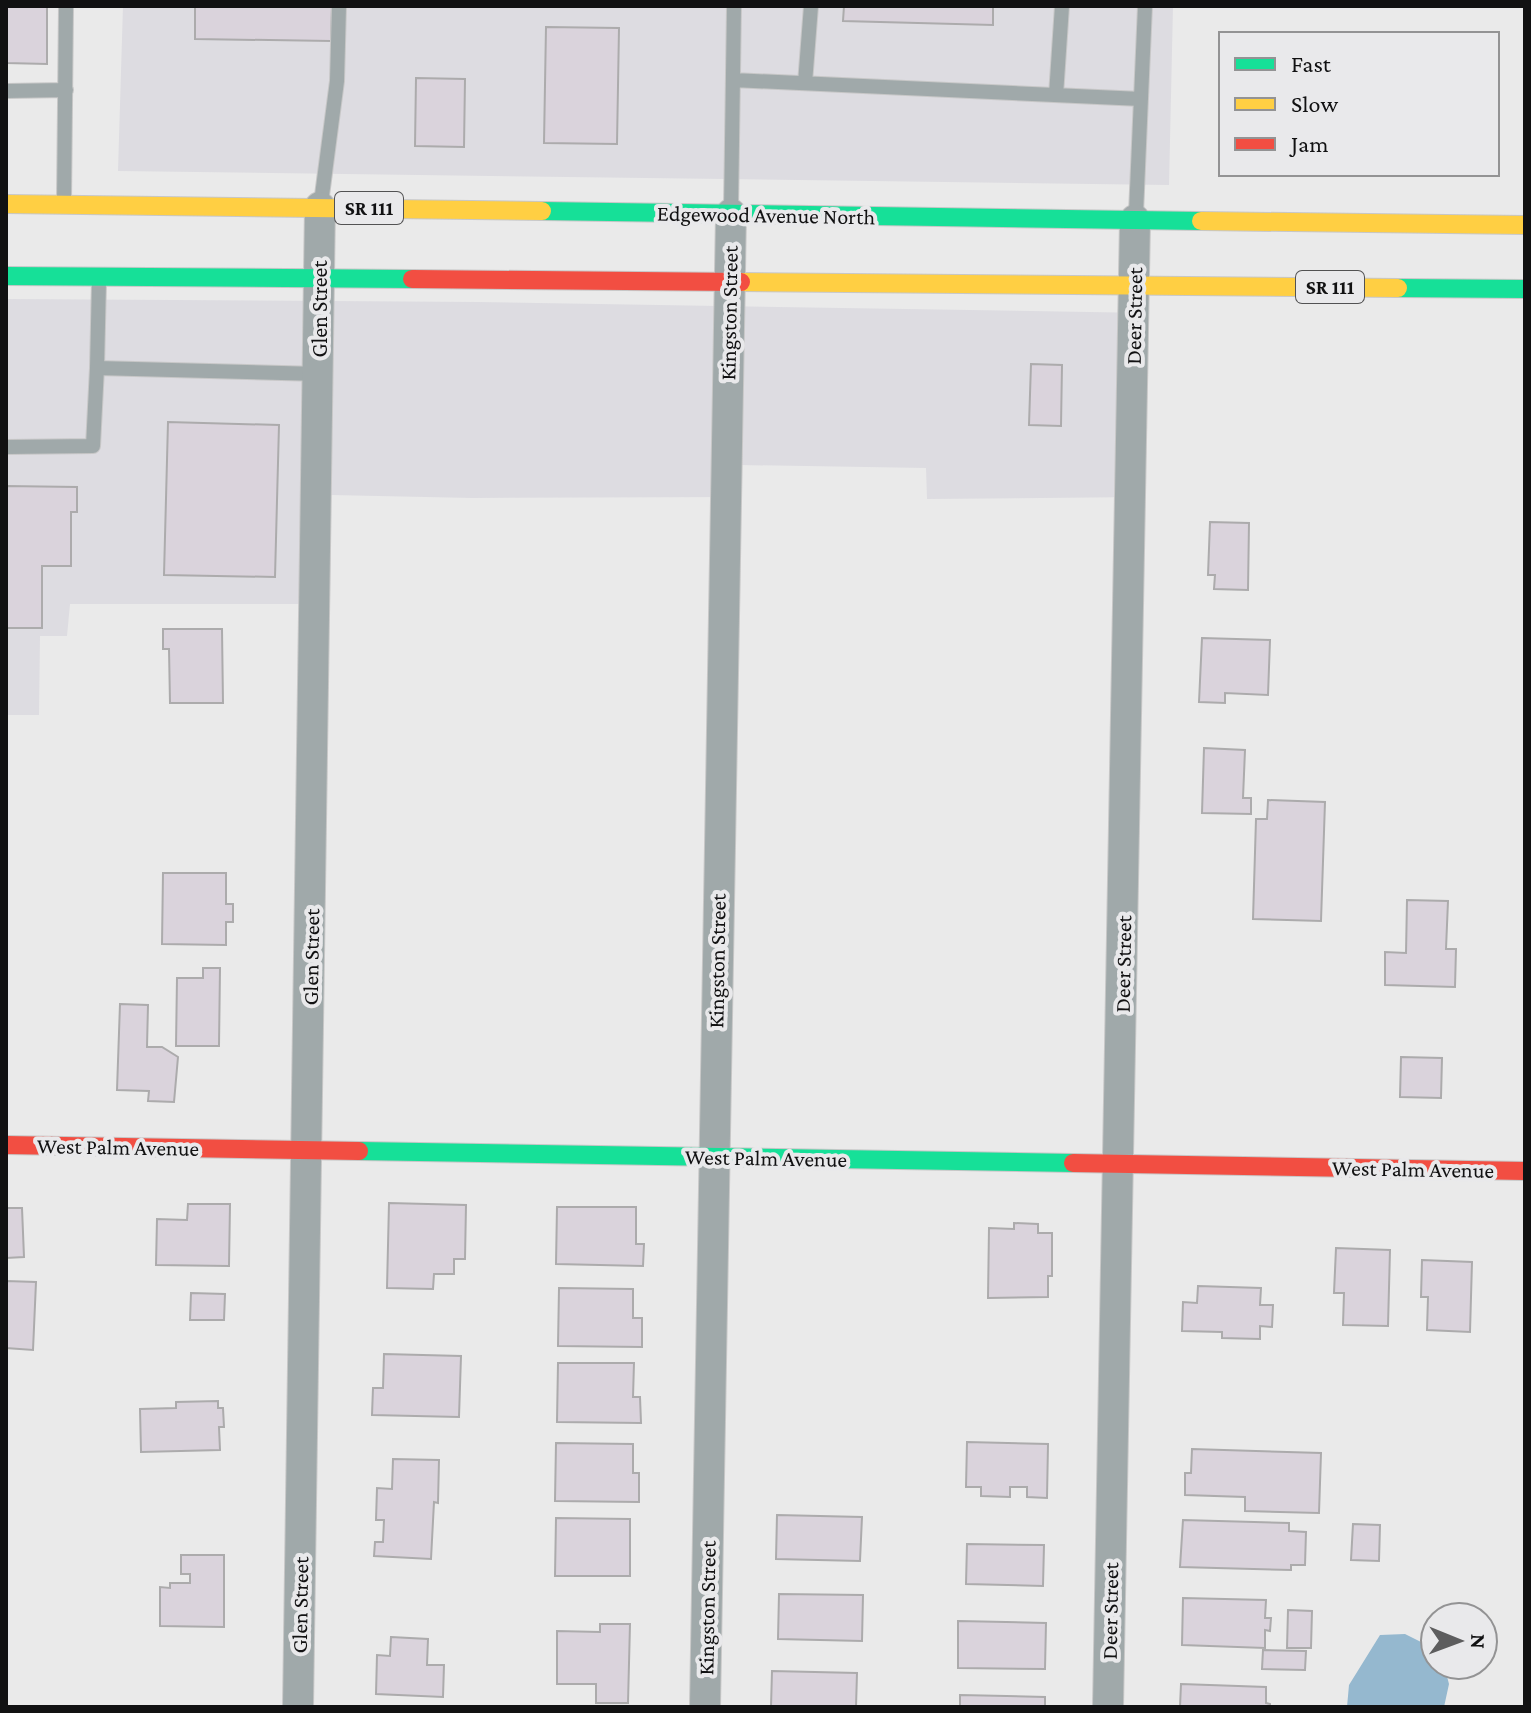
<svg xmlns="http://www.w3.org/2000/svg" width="1531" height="1713" font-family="'Crimson Pro',serif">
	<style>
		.built { fill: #dddce1 }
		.water { fill: #95b8cf }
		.building { fill: #dad3dc; stroke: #acabac; stroke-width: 2 }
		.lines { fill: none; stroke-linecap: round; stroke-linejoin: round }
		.lane-casing { stroke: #c7c7c7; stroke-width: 16 }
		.street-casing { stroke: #c7c7c7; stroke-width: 32 }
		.fast-casing { stroke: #c7c7c7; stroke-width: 20 }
		.slow-casing { stroke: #c7c7c7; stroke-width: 20 }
		.jam-casing { stroke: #c7c7c7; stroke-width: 20 }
		.lane { stroke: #a0a9aa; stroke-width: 14 }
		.street { stroke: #a0a9aa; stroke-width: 30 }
		.fast { stroke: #16e098; stroke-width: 18 }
		.slow { stroke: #ffcf43; stroke-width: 18 }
		.jam { stroke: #f24e42; stroke-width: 18 }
		.labels { text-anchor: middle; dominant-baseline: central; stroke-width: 8; stroke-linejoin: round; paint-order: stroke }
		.shield { fill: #e9e9eb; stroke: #525253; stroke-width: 2 }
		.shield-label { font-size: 20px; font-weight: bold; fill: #111112 }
		.street-label { font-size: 22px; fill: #111112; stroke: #e9e9eb }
	</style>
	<rect width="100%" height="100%" fill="#eaeaea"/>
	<!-- built -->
	<path class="built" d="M123,6H1173L1169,185L118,171Z
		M6,299L478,302L1148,313L1142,497L927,499L926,468L740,465L739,497L473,498L331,495L330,604H70L67,636H40L39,715H6Z"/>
	<!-- water -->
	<path class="water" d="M1405,1634L1435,1649V1665H1444L1449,1684L1444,1707H1347L1349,1685L1380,1635Z"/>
	<!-- building -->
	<path class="building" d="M6,6H47V64L6,63Z
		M195,6H332L331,41L195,39Z
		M844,6H993V25L843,21Z
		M546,27L619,28L617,144L544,143Z
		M416,78L465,79L464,147L415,146Z
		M1031,364L1062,365L1061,426L1029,425Z
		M168,422L279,425L275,577L164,575Z
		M6,486L77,487V512H71V566H42V628H6Z
		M1210,522L1249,523L1248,590L1214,589L1215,575H1208Z
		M163,629H222L223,703H170L169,649H163Z
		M1202,638L1270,640L1268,695L1225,693V703L1199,702Z
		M1204,748L1245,750L1243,798H1251V814L1202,813Z
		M1268,800L1325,802L1321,921L1253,919L1256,819H1267Z
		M163,873H226V904H233V922H226V945L162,944Z
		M1407,900L1448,901L1446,949H1456L1455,987L1385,985V952L1406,953Z
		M203,968H220L219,1046H176L177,978H203Z
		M120,1004L148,1005L147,1047H162L178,1057L174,1102L148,1101L149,1091L117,1090Z
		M1401,1057L1442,1058L1441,1098L1400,1097Z
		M389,1203L466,1205L465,1259H454V1274H434L433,1289L387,1288Z
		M188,1204H230L229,1266L156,1265L157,1219L187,1220Z
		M557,1207H636V1244H644L643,1266L556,1264Z
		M6,1208H22L24,1257L6,1258Z
		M1014,1223L1038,1224V1233H1052V1276H1048V1297L988,1298L989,1228L1014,1229Z
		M1336,1248L1390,1250L1388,1326L1343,1325L1344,1293H1334Z
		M1422,1260L1472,1262L1470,1332L1427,1330L1428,1297H1421Z
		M6,1281L36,1282L33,1350L6,1348Z
		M1198,1286L1261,1288L1260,1305H1273L1272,1327L1260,1326V1339L1222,1338V1332L1182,1331L1183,1302L1197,1303Z
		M559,1288L633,1289V1318H642V1347L558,1346Z
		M191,1293L225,1294L224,1320H190Z
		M384,1354L461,1356L459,1417L372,1415L373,1388H383Z
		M558,1363H634L633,1397H640L641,1423L557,1422Z
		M218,1401V1408H223L224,1427H219L220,1450L141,1452L140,1409L176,1408V1402Z
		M967,1442L1048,1444L1047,1498L1027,1497V1487H1010V1497L981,1496V1487H966Z
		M556,1443L633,1444V1473H639V1502L555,1501Z
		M1192,1449L1321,1453L1319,1513L1245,1511V1497L1185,1495V1473H1191Z
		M393,1459L439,1460L438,1503L434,1502L431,1559L374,1556L375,1542H383L384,1520H376L377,1488L392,1489Z
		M777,1515L862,1517L860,1561L776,1559Z
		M556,1518L630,1519V1576H555Z
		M1183,1520L1289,1523V1531L1306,1532L1305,1565H1291V1570L1180,1567Z
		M1353,1524L1380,1525L1379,1561L1351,1560Z
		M967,1544L1044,1545L1043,1586L966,1584Z
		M181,1555H224V1627L160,1626V1587L170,1588V1583H190V1574H181Z
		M779,1594L863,1595L862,1641L778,1639Z
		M1183,1598L1266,1600L1265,1618H1271L1270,1631L1265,1630V1648L1182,1645Z
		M1288,1610L1312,1611L1311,1648H1287Z
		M958,1621L1046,1623L1045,1669L958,1668Z
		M600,1624H630L628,1703H596V1684H557V1631L600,1632Z
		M391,1637L428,1639L427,1665H444L443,1697L376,1694L377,1655L390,1656Z
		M1263,1650L1306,1651L1305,1670L1262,1669Z
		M772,1671L857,1673L856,1707H771Z
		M1181,1684L1266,1687V1703L1270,1704V1707H1180Z
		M960,1695L1045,1697V1707H960Z"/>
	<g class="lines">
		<defs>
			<path id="lane" d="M733,80L1141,99
				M805,83L811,6
				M6,91L66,90
				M1056,95L1062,6
				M64,202L66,6
				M321,203L337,81L339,6
				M731,210L734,6
				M1136,213L1145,6
				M99,281L97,368L319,374
				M6,447L93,446L97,368"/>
			<path id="street" d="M298,1707L320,207
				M705,1707L731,214
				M1108,1707L1135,220"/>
			<path id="fast" d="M542,211L1201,221
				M6,276L412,279
				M1398,288L1525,289
				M359,1151L1073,1163"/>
			<path id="slow" d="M6,204L542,211
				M1201,221L1525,225
				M741,282L1398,288"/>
			<path id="jam" d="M412,279L741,282
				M6,1145L359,1151
				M1073,1163L1525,1171"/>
		</defs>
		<!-- lane casing -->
		<use href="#lane" class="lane-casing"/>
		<!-- street casing -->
		<use href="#street" class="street-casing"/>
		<!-- fast casing -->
		<use href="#fast" class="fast-casing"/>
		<!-- slow casing -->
		<use href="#slow" class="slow-casing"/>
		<!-- jam casing -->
		<use href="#jam" class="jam-casing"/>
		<!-- lane -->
		<use href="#lane" class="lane"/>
		<!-- street -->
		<use href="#street" class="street"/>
		<!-- fast -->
		<use href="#fast" class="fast"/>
		<!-- slow -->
		<use href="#slow" class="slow"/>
		<!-- jam -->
		<use href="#jam" class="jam"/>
	</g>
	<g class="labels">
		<!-- shield labels -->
		<g class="shield">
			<rect x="335" y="192" width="68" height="32" rx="6"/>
			<rect x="1296" y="271" width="68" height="32" rx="6"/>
		</g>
		<g class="shield-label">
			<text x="369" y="208">SR 111</text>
			<text x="1330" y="287">SR 111</text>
		</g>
		<!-- street labels -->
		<g class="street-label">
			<text transform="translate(766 215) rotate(1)">Edgewood Avenue North</text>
			<text transform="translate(319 309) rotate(-90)">Glen Street</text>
			<text transform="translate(729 313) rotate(-89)">Kingston Street</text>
			<text transform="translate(1134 316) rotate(-89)">Deer Street</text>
			<text transform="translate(311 957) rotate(-89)">Glen Street</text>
			<text transform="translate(717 961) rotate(-89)">Kingston Street</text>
			<text transform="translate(1123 964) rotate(-89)">Deer Street</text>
			<text transform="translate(118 1147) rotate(1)">West Palm Avenue</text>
			<text transform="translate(766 1158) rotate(1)">West Palm Avenue</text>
			<text transform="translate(1413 1169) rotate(1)">West Palm Avenue</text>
			<text transform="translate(300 1605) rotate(-89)">Glen Street</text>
			<text transform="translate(707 1608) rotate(-89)">Kingston Street</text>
			<text transform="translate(1110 1611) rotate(-89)">Deer Street</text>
		</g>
	</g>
	<!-- border -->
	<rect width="1531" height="1713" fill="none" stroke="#111112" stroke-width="16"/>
	<!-- legend -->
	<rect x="1219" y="32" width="280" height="144" fill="#e9e9eb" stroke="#939394" stroke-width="2"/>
	<rect x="1235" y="58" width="40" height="12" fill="#16e098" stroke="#939394" stroke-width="2"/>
	<text x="1291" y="72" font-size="24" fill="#111112">Fast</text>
	<rect x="1235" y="98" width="40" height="12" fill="#ffcf43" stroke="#939394" stroke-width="2"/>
	<text x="1291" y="112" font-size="24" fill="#111112">Slow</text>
	<rect x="1235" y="138" width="40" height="12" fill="#f24e42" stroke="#939394" stroke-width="2"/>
	<text x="1291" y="152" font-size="24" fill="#111112">Jam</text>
	<!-- north arrow -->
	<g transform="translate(1459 1641) rotate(91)"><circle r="38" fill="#e9e9eb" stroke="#939394" stroke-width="2"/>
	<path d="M0-6L14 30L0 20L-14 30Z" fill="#5d5d5e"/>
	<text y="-12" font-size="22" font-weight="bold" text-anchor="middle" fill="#111112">N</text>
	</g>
</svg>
